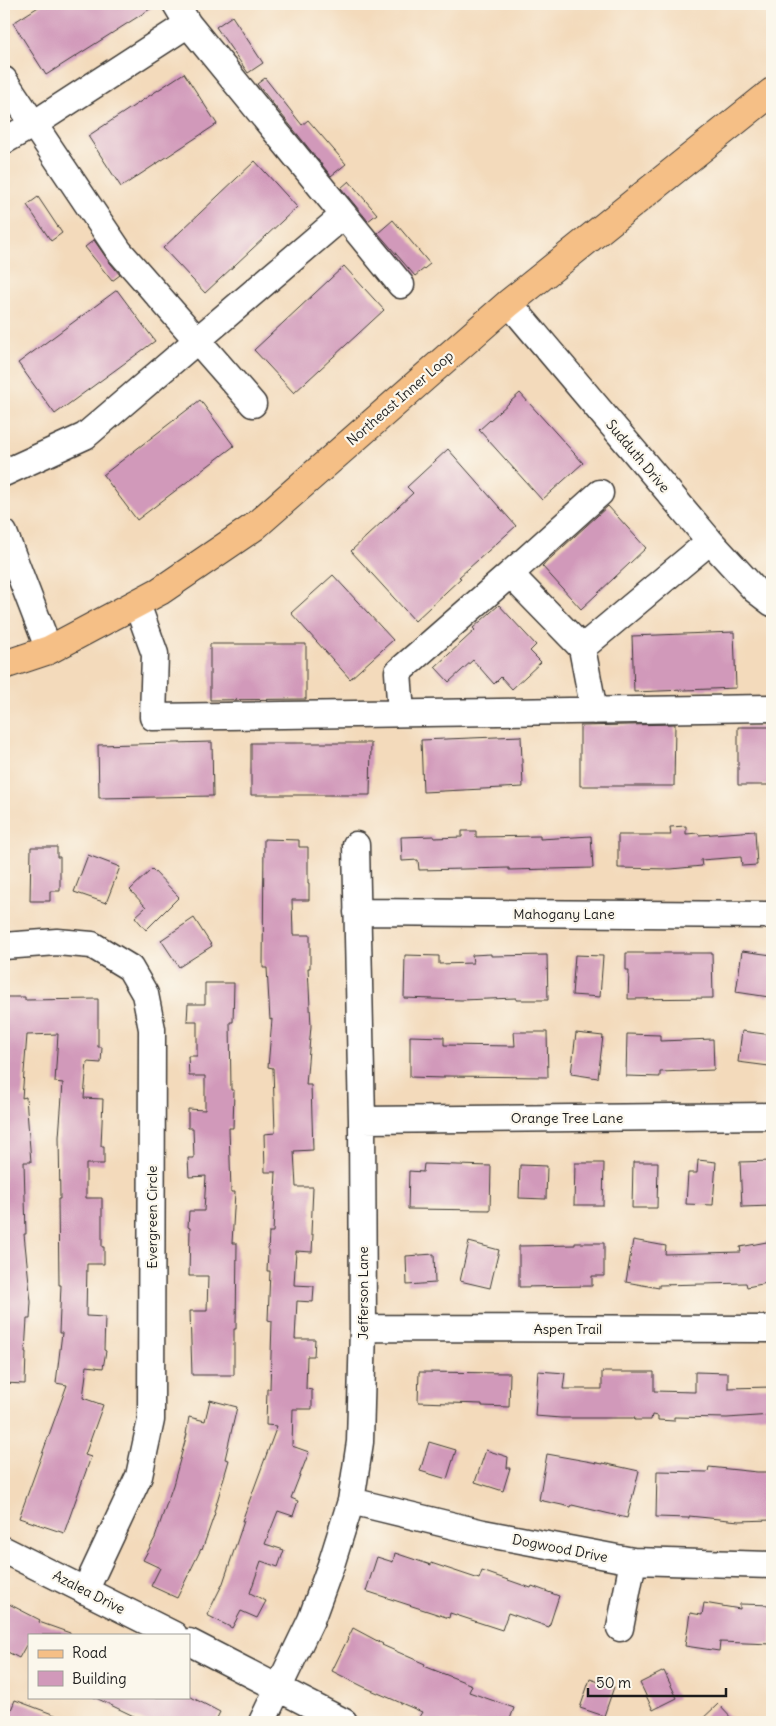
<svg xmlns="http://www.w3.org/2000/svg" width="776" height="1726" font-family="Delius,sans-serif">
	<style>
		.building { fill: #d199ba }
		.lines { fill: none; stroke-linecap: round; stroke-linejoin: round }
		.minor-casing { stroke: #3c3834; stroke-width: 29 }
		.major-casing { stroke: #3c3834; stroke-width: 30 }
		.minor { stroke: #fff; stroke-width: 26 }
		.major { stroke: #f5bf86; stroke-width: 28 }
		.labels { text-anchor: middle; dominant-baseline: central; stroke-width: 4.5; stroke-linejoin: round; paint-order: stroke }
		.street-label { font-size: 14px; fill: #1c1c1c; stroke: #fbf7ec }
	</style>
	<rect width="100%" height="100%" fill="#fbf7ec"/>
	<filter id="ink" filterUnits="userSpaceOnUse"><feTurbulence type="fractalNoise" baseFrequency=".02" numOctaves="2"/><feDisplacementMap in="SourceGraphic" scale="10" xChannelSelector="R" yChannelSelector="G"/><feConvolveMatrix kernelMatrix="1 2 1 2 8 2 1 2 1" color-interpolation-filters="sRGB"/></filter>
	<filter id="wash" filterUnits="userSpaceOnUse"><feTurbulence type="fractalNoise" baseFrequency=".0096" numOctaves="4" result="noise"/><feDisplacementMap in="SourceGraphic" scale="20" xChannelSelector="R" yChannelSelector="G"/><feGaussianBlur stdDeviation="1.12" result="paint"/><feColorMatrix in="noise" values="0 0 0 0 0 0 0 0 0 0 0 0 0 0 0 0 0 1.4 0 .05"/><feComposite in="paint" operator="in"/></filter>
	<g filter="url(#wash)">
		<rect width="100%" height="100%" fill="#f3dabb"/>
		<g id="blocks">
			<!-- building -->
			<path class="building" d="M43,4H158L46,75L13,23Z
				M232,16L263,63L248,73L216,27Z
				M184,73L217,124L121,187L88,136Z
				M265,78L302,125L308,120L346,164L331,176L257,84Z
				M255,161L297,207L205,293L163,248Z
				M349,181L377,214L368,221L341,188Z
				M38,197L62,233L51,241L27,205Z
				M393,220L430,264L415,276L378,233Z
				M94,240L107,259L120,275L112,281L85,247Z
				M344,266L384,310L294,393L254,350Z
				M117,290L155,341L55,414L18,363Z
				M520,393L583,463L542,500L479,430Z
				M200,400L234,446L137,520L103,475Z
				M448,449L516,526L459,577L461,578L415,621L351,551L413,493L407,487Z
				M608,506L646,548L581,609L542,566Z
				M333,575L393,640L350,679L291,613Z
				M499,605L536,645L530,651L541,662L512,689L501,677L494,684L473,660L449,682L435,667L475,630L473,628Z
				M734,632L736,688L634,692L632,636Z
				M210,644H306V699L210,700Z
				M675,724L674,786H580V726Z
				M738,727H772V785H738Z
				M521,736L523,787L423,792L421,740Z
				M212,742L213,796L99,798L98,745Z
				M251,743H371L370,795H251Z
				M686,826V834L698,833L699,835L755,831L757,865L742,866L741,857L701,860L702,866L671,869L618,868V835H671L670,827Z
				M462,831H476V837L540,836V839L591,836L593,868L509,870V868L419,870L418,860L402,861L401,837L434,836V838L462,837Z
				M264,839L299,840V847H308V883H309V900H292L293,935H310V968H308L311,1026L306,1085H311L313,1150L294,1151L296,1187H313L311,1234H313L312,1252L296,1251L294,1285L314,1286L313,1302L297,1301L295,1339H315L314,1356H307L306,1389L312,1390V1409H293L292,1446L309,1452L291,1498L298,1501L293,1516L278,1511L265,1544L284,1550L278,1567L261,1561L250,1593L266,1601L257,1618L241,1611L232,1628L207,1615L223,1583L244,1521H242L277,1426L266,1425L267,1389H270L272,1321L268,1320L270,1271H267L269,1232H273L276,1172H265L264,1134L275,1133L273,1068L268,1067L272,1019L270,1020L267,968H263Z
				M31,847H57V857H60V891H50V901H30Z
				M88,855L120,867L106,903L74,892Z
				M152,869L179,897L146,930L135,917L146,907L130,890Z
				M194,918L212,946L179,967L161,940Z
				M742,951L772,955V974L769,997L736,992Z
				M626,953H712L713,998L628,999L629,970H626Z
				M491,954V956L547,955L548,1000H516V998L461,1000L404,998L405,955L439,956V964L473,963L472,955Z
				M575,955L603,956L600,997L572,995Z
				M205,983H234L233,1022H230L231,1090H234L233,1128H229L231,1192H235L232,1243H237L236,1329H234V1375H192L190,1311H207L208,1276H189L190,1228L188,1227L189,1211H204L206,1176L189,1177L188,1158H194L193,1128H188V1109L205,1110V1076H189L188,1056H197V1021H187L188,1004H205Z
				M4,997H25V1000L98,999V1047H102L101,1063L87,1062L84,1098L103,1099L101,1146H104V1164H86V1198H102V1247H104V1264H87L86,1316L105,1317L104,1350L106,1351L103,1368L87,1366L83,1398L103,1405L85,1455L91,1457L64,1533L19,1518L67,1385L56,1383L62,1333H59L61,1285H59L58,1199H60L59,1137L63,1083L55,1082L58,1034L27,1035L22,1098L26,1097L31,1162H24L26,1234H24L31,1302L30,1319H27L25,1352H26L25,1384L4,1383Z
				M742,1031L772,1035L769,1066L738,1062Z
				M514,1032H547L548,1077L444,1076V1078L410,1077V1036L444,1037V1045L515,1046Z
				M576,1033L603,1036L598,1078L571,1074Z
				M627,1034L660,1035V1041L713,1039L714,1070L660,1072V1077L626,1076Z
				M698,1160L716,1162L713,1205L686,1204L688,1173H697Z
				M772,1161V1206L742,1207L740,1162Z
				M633,1162H658L657,1208H632Z
				M575,1163H604L603,1205H574Z
				M424,1164L491,1166L490,1210L408,1209L409,1171L423,1172Z
				M520,1165L547,1166L546,1199L519,1198Z
				M633,1240L666,1246L665,1254L741,1252L740,1247L772,1241V1282L747,1287L746,1283L659,1285V1288L626,1282Z
				M469,1242L499,1250L490,1288L460,1281Z
				M575,1243H604V1276H592V1286L519,1287V1246L575,1245Z
				M434,1254L435,1283L407,1285L406,1256Z
				M538,1371L565,1373L563,1389H602V1372H654V1391L695,1392V1372L728,1373V1388L772,1387V1415L727,1418L674,1417V1421L658,1420V1416L652,1415L651,1420H634L635,1418H561L535,1416Z
				M419,1372L510,1373L509,1407L482,1406V1404L418,1402Z
				M210,1400L237,1407L225,1459L229,1460L214,1512L215,1513L202,1550L201,1549L177,1598L151,1586L160,1568L143,1560L155,1538L173,1485L187,1434H186L189,1417L205,1421Z
				M429,1442L456,1450L447,1479L420,1471Z
				M486,1450L508,1457L507,1468H510L503,1491L475,1482Z
				M547,1454L603,1464V1463L639,1471L627,1518L572,1505L571,1507L539,1500Z
				M709,1467L757,1472H772V1520L739,1521L689,1516V1518L656,1517L657,1471L708,1472Z
				M395,1553L431,1565V1563L479,1579L482,1571L531,1588L532,1586L559,1596L549,1627L508,1613L502,1630L450,1613L449,1618L366,1591L377,1557L393,1562Z
				M704,1603L740,1609V1604L772,1605L771,1644L720,1642L719,1651L685,1646L690,1613L702,1615Z
				M9,1604L40,1620L39,1622L70,1633V1635H29V1640L19,1658L4,1650V1615Z
				M353,1628L383,1644L382,1645L425,1664L424,1666L472,1685L469,1692L514,1708L509,1722H432L419,1717L422,1712L364,1687L332,1671Z
				M664,1671L677,1698L653,1710L640,1683Z
				M590,1679L614,1687L604,1716L580,1708Z
				M94,1697H191L220,1712L215,1722H146Z
				M15,1700L71,1721V1722H6Z
				M718,1704L735,1722H699Z"/>
		</g>
	</g>
	<g filter="url(#ink)">
		<use href="#blocks" fill-opacity="0" stroke="#3c3834" stroke-width="1"/>
		<g class="lines">
			<defs>
				<path id="minor" d="M176,4L188,24L401,285
					M4,80L119,251L253,404
					M4,141L34,124L188,24
					M509,303L710,541L755,590L772,603
					M4,473L85,436L344,215
					M4,533L49,650
					M510,574L600,493
					M137,604L155,654L153,717L772,708
					M594,711L582,648L710,541
					M401,713L398,672L510,574L582,648
					M357,912L772,915
					M4,946L57,942L92,945L130,968L145,994L152,1029L151,1420L139,1476L85,1591
					M362,1120L772,1116
					M363,1328L772,1329
					M351,1501L483,1533L633,1561L772,1565
					M4,1550L174,1635
					M620,1628L633,1561
					M189,1642L344,1722
					M262,1722L311,1620L331,1565L351,1501L360,1442L363,1328L362,1120L356,845"/>
				<path id="major" d="M4,665L49,650L160,591L254,527L509,303L772,92"/>
			</defs>
			<!-- minor casing -->
			<use href="#minor" class="minor-casing"/>
			<!-- major casing -->
			<use href="#major" class="major-casing"/>
			<!-- minor -->
			<use href="#minor" class="minor"/>
			<!-- major -->
			<use href="#major" class="major"/>
		</g>
	</g>
	<g class="labels">
		<!-- street labels -->
		<g class="street-label">
			<text transform="translate(400 398) rotate(-41)">Northeast Inner Loop</text>
			<text transform="translate(638 456) rotate(50)">Sudduth Drive</text>
			<text x="564" y="914">Mahogany Lane</text>
			<text x="567" y="1118">Orange Tree Lane</text>
			<text transform="translate(152 1217) rotate(-90)">Evergreen Circle</text>
			<text transform="translate(363 1293) rotate(-90)">Jefferson Lane</text>
			<text x="568" y="1329">Aspen Trail</text>
			<text transform="translate(560 1548) rotate(11)">Dogwood Drive</text>
			<text transform="translate(89 1592) rotate(27)">Azalea Drive</text>
		</g>
	</g>
	<!-- margin -->
	<rect width="776" height="1726" fill="none" stroke="#fbf7ec" stroke-width="20"/>
	<!-- legend -->
	<rect x="28" y="1634" width="162" height="65" fill="#fbf7ec" stroke="#a29f99"/>
	<rect x="38" y="1650" width="25" height="8" fill="#f5bf86" stroke="#a29f99"/>
	<text x="72" y="1658" font-size="15" fill="#1c1c1c">Road</text>
	<rect x="38" y="1671" width="25" height="15" fill="#d199ba" stroke="#a29f99"/>
	<text x="72" y="1684" font-size="15" fill="#1c1c1c">Building</text>
	<!-- scale -->
	<path d="M588 1688v8h138v-8" fill="none" stroke="#1c1c1c" stroke-width="2.5"/>
	<text x="596" y="1688" font-size="15" fill="#1c1c1c" stroke="#fbf7ec" stroke-width="4" paint-order="stroke">50 m</text>
</svg>
